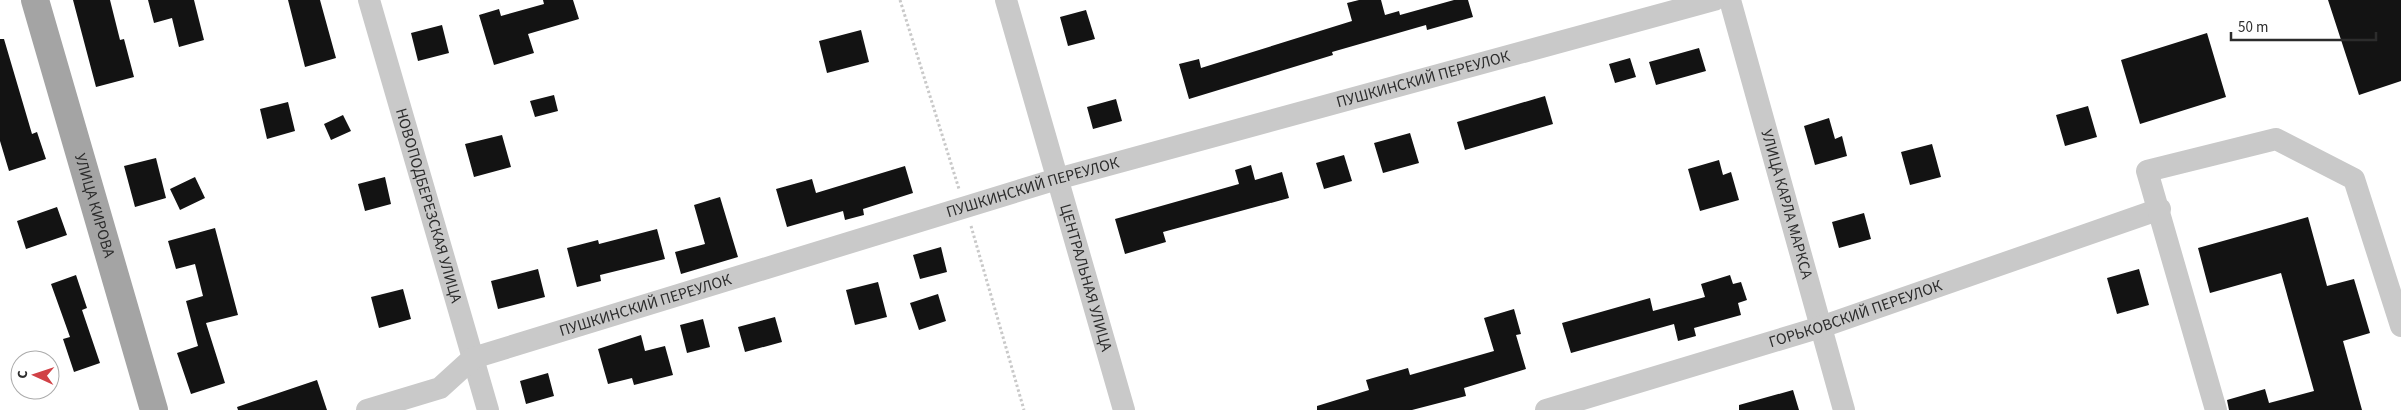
<svg xmlns="http://www.w3.org/2000/svg" width="2401" height="410" font-family="'Source Sans 3',sans-serif">
	<style>
		.building { fill: #131313 }
		.lines { fill: none; stroke-linecap: round; stroke-linejoin: round }
		.path { stroke: #c9c9c9; stroke-width: 3; stroke-dasharray: 2.5 2.5; stroke-linecap: butt }
		.minor { stroke: #c9c9c9; stroke-width: 22 }
		.major { stroke: #a4a4a4; stroke-width: 28 }
		.labels { text-anchor: middle; dominant-baseline: central; stroke-width: 5; stroke-linejoin: round; paint-order: stroke }
		.street-label { font-size: 16px; fill: #2c2c2c; stroke: #fff }
	</style>
	<rect width="100%" height="100%" fill="#fff"/>
	<!-- building -->
	<path class="building" d="M73,0H110L120,40L124,39L134,77L96,87Z
		M148,0H194L204,40L179,47L172,18L154,23Z
		M288,0H320L336,58L305,67Z
		M543,0H573L579,19L528,34L534,53L494,65L479,15L499,9L501,16L544,4Z
		M1359,0H1381L1385,15L1399,11L1400,15L1454,0H1468L1473,17L1427,30L1426,25L1332,52L1333,55L1189,99L1179,64L1199,59L1201,68L1352,21L1347,3Z
		M2328,0H2401V81L2359,95Z
		M1086,10L1095,39L1068,46L1060,17Z
		M442,25L449,53L418,61L411,33Z
		M861,30L869,62L827,73L819,41Z
		M2207,33L2226,97L2140,124L2121,60Z
		M0,39H4L32,134L37,132L46,159L9,171L0,141Z
		M1699,48L1706,71L1656,85L1649,62Z
		M1630,58L1636,77L1615,83L1609,64Z
		M554,95L558,111L535,117L530,101Z
		M1545,96L1553,124L1465,150L1457,122Z
		M1116,99L1122,121L1093,129L1087,107Z
		M288,102L295,131L267,139L260,109Z
		M2088,106L2097,137L2065,146L2056,115Z
		M343,115L351,131L331,140L324,124Z
		M1829,118L1835,139L1842,136L1847,156L1815,165L1804,126Z
		M1410,133L1419,163L1383,173L1374,143Z
		M502,135L511,167L474,177L465,144Z
		M1932,144L1941,177L1910,185L1901,152Z
		M1344,155L1352,181L1324,189L1316,163Z
		M156,158L166,198L135,207L124,166Z
		M1719,160L1723,175L1731,172L1739,200L1700,211L1688,169Z
		M1251,165L1255,180L1282,172L1289,198L1163,232L1166,242L1125,254L1115,219L1239,184L1235,170Z
		M905,166L913,193L863,209L864,215L845,220L843,211L787,227L776,189L812,179L816,193Z
		M195,177L205,198L180,210L170,189Z
		M385,177L391,204L365,211L358,184Z
		M720,197L738,257L681,274L675,252L705,244L694,205Z
		M57,207L67,235L26,249L17,221Z
		M1864,213L1871,239L1839,248L1832,222Z
		M2308,217L2327,286L2354,279L2370,333L2343,341L2362,410H2229L2227,400L2265,389L2269,403L2314,391L2281,273L2210,293L2198,248Z
		M215,228L238,315L206,323L225,383L191,394L177,353L198,346L186,301L203,296L195,264L176,269L168,241Z
		M657,229L665,259L600,275L601,281L577,287L567,248L598,240L599,244Z
		M941,247L947,272L920,279L913,255Z
		M538,269L545,297L498,309L491,281Z
		M2139,269L2149,305L2117,314L2107,278Z
		M76,275L87,308L82,310L100,363L74,372L63,339L70,337L51,284Z
		M1730,275L1733,284L1741,282L1747,300L1738,303L1741,315L1694,328L1696,336L1678,341L1674,324L1571,353L1562,323L1650,298L1653,311L1705,297L1701,284Z
		M878,282L887,317L855,325L846,290Z
		M403,289L411,319L379,328L371,297Z
		M938,294L946,321L919,330L910,303Z
		M1514,309L1521,334L1516,335L1526,369L1464,388L1466,396L1412,410H1317V406L1369,390L1366,380L1408,368L1410,375L1494,351L1484,318Z
		M775,317L782,342L745,352L738,327Z
		M703,319L710,347L687,353L680,325Z
		M641,335L645,351L665,346L673,375L634,385L632,378L608,384L598,349Z
		M548,373L554,396L526,404L520,381Z
		M317,380L327,410H238L237,407Z
		M1793,390L1799,410H1739V405Z"/>
	<g class="lines">
		<!-- path -->
		<path class="path" d="M900,0L959,189
			M971,226L1024,410"/>
		<!-- minor -->
		<g class="minor">
			<path id="s1" d="M369,0L488,410"/>
			<path id="s2" d="M1006,0L1124,410"/>
			<path id="s3" d="M1730,0L1844,410"/>
			<path id="s4" d="M367,410L440,388L473,358L1057,179L1714,0"/>
			<path id="s5" d="M1546,410L1821,327L2160,209"/>
			<path d="M2216,410L2147,171L2276,139L2354,179L2401,326"/>
		</g>
		<!-- major -->
		<path class="major" id="s6" d="M35,0L154,410"/>
	</g>
	<g class="labels">
		<!-- street labels -->
		<g class="street-label">
			<text stroke="none"><textPath href="#s4" startOffset="1111">ПУШКИНСКИЙ ПЕРЕУЛОК</textPath></text>
			<text stroke="none"><textPath href="#s4" startOffset="706">ПУШКИНСКИЙ ПЕРЕУЛОК</textPath></text>
			<text stroke="none"><textPath href="#s6" startOffset="214">УЛИЦА КИРОВА</textPath></text>
			<text stroke="none"><textPath href="#s1" startOffset="214">НОВОПОДБЕРЕЗСКАЯ УЛИЦА</textPath></text>
			<text stroke="none"><textPath href="#s3" startOffset="212">УЛИЦА КАРЛА МАРКСА</textPath></text>
			<text stroke="none"><textPath href="#s2" startOffset="289">ЦЕНТРАЛЬНАЯ УЛИЦА</textPath></text>
			<text stroke="none"><textPath href="#s4" startOffset="301">ПУШКИНСКИЙ ПЕРЕУЛОК</textPath></text>
			<text stroke="none"><textPath href="#s5" startOffset="324">ГОРЬКОВСКИЙ ПЕРЕУЛОК</textPath></text>
		</g>
	</g>
	<!-- north arrow -->
	<g transform="translate(35 375) rotate(273)"><circle r="24" fill="#ffffff" stroke="#ababab"/>
	<path d="M0-4L9 19L0 12L-9 19Z" fill="#d14146"/>
	<text y="-8" font-size="14" font-weight="bold" text-anchor="middle" fill="#2c2c2c">С</text>
	</g>
	<!-- scale -->
	<path d="M2231 32v8h145v-8" fill="none" stroke="#2c2c2c" stroke-width="2.5"/>
	<text x="2238" y="32" font-size="15" fill="#2c2c2c" stroke="#ffffff" stroke-width="4" paint-order="stroke">50 m</text>
</svg>
